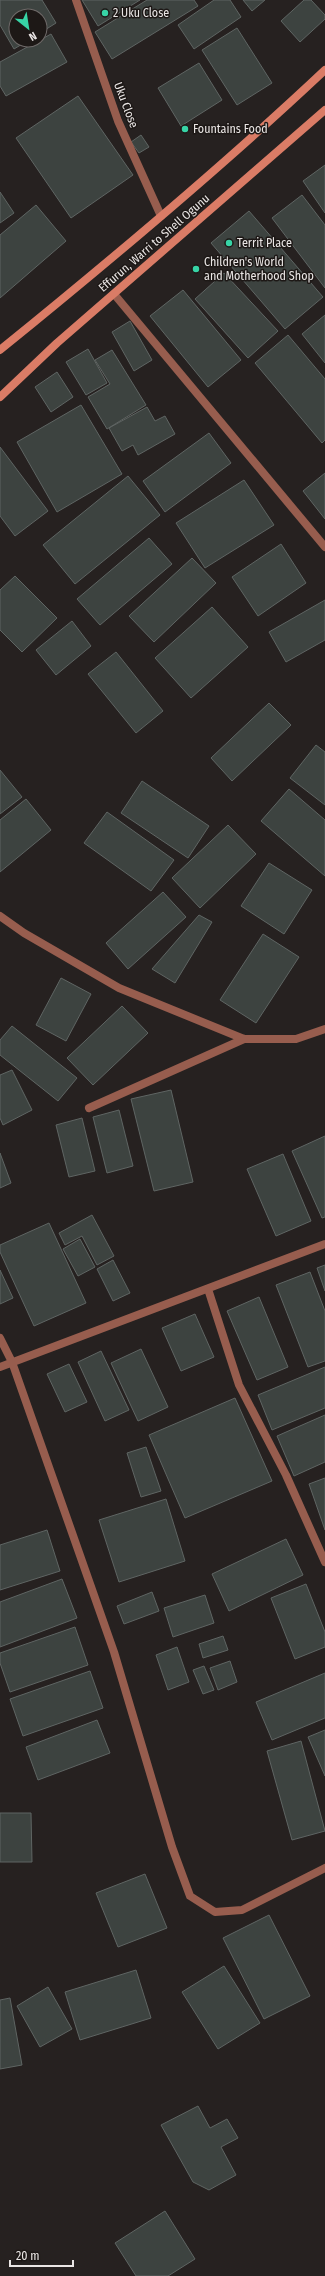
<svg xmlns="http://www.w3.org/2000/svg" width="325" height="2276" font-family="'Fira Sans Condensed',sans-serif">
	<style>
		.building { fill: #3d4340; stroke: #5f6563 }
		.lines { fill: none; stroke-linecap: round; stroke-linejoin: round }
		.street { stroke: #975d4e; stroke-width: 8 }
		.secondary { stroke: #da7c66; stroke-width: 8 }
		.poi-dot { fill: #37d4a6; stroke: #1d1816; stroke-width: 1.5 }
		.labels { text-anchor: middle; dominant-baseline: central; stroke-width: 3; stroke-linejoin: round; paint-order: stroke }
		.poi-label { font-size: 12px; fill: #eae6e5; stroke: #1d1816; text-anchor: start }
		.street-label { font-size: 12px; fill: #eae6e5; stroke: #1d1816 }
	</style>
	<rect width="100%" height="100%" fill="#262120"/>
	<!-- building -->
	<path class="building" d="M0,0H42L56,23L40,33V16H16V40H29L14,49L0,25Z
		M82,0H140L98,26Z
		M147,0H194L198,6L112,59L95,32Z
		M214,0H230L241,17L194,49L178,25Z
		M243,0H265L252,11Z
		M304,0H311L325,15V19L300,42L281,21Z
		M237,28L272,83L237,105L202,50Z
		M51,34L67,62L6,96L0,86V62Z
		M199,63L222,100L181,126L158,88Z
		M78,96L133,175L71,218L16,138Z
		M141,135L149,147L139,153L131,142Z
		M325,165V213L303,181Z
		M0,192L14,213L0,223Z
		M302,195L325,225V288L272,218Z
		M36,205L66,241L0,298V235Z
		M249,211L323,297L285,329L211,243Z
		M224,273L278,331L248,358L195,299Z
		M183,290L241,360L208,387L150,316Z
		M325,315V363L302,334Z
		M130,321L152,360L134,371L112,332Z
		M288,335L325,379V440L322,443L255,363Z
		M88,349L107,383L86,395L66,362Z
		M112,350L146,405L107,429L88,397L110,384L95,360Z
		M57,372L73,397L51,412L35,387Z
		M81,405L122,474L57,512L17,442Z
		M147,407L155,421L165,416L175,434L138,455L133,445L122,451L109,428Z
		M209,433L231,463L165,512L143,481Z
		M0,447L48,511L15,536L0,516Z
		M325,473V519L303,491Z
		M128,476L160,515L75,584L43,545Z
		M244,480L274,525L205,568L176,523Z
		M149,538L172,564L100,625L77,599Z
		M281,544L306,583L258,616L232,577Z
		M192,558L216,583L154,642L129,616Z
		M15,576L57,618L22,652L0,630V590Z
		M325,600V640L286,662L269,632Z
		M212,607L248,647L191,698L155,658Z
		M72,621L91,646L56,675L36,650Z
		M116,652L163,711L136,733L88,674Z
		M269,703L291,725L232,781L211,758Z
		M316,745L325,752V805L290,778Z
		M0,770L22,797L0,814Z
		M142,781L209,826L188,858L121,813Z
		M289,789L325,820V876L261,821Z
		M26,799L51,830L0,872V820Z
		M107,812L174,860L151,891L84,843Z
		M228,825L256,854L200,908L172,878Z
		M269,863L312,890L284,934L241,906Z
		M163,892L186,917L128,969L106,943Z
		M199,915L212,922L175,983L152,969Z
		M263,934L299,957L256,1023L220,1000Z
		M61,978L91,994L66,1041L36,1025Z
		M122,1006L148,1033L93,1085L67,1058Z
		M12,1026L77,1078L58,1101L0,1055V1040Z
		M12,1070L32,1110L3,1125L0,1118V1075Z
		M171,1090L193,1182L154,1191L131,1099Z
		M119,1110L133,1166L107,1173L93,1117Z
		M82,1118L95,1171L69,1177L56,1125Z
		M325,1136V1217L322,1218L292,1151Z
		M0,1153L11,1183L0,1188Z
		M283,1154L311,1221L276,1236L247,1169Z
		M92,1215L114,1256L97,1265L82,1236L65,1245L59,1233Z
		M49,1223L86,1303L34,1326L0,1252V1245Z
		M80,1239L95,1267L78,1276L63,1249Z
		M113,1260L130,1293L113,1301L97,1269Z
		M325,1265V1291L317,1268Z
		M0,1270L13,1298L0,1304Z
		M310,1272L325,1311V1361L308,1367L276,1285Z
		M259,1297L288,1367L257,1380L227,1311Z
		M195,1314L214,1357L181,1371L162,1328Z
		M141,1349L168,1407L138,1421L111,1363Z
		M101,1351L129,1410L105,1421L78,1362Z
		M69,1364L87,1402L65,1412L47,1374Z
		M325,1367V1408L272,1430L258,1395Z
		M235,1398L272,1481L185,1518L149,1435Z
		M325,1415V1462L294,1476L277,1436Z
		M146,1447L161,1491L141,1497L127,1453Z
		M325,1478V1530L309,1484Z
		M166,1499L185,1561L119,1582L99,1520Z
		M47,1530L60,1571L0,1590V1545Z
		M286,1539L303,1575L229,1611L212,1574Z
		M62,1579L77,1618L0,1647V1602Z
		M306,1584L325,1632V1647L295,1659L271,1598Z
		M152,1592L159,1611L124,1624L117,1606Z
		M205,1595L214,1623L173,1637L164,1608Z
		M75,1627L88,1665L10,1692L0,1663V1653Z
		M223,1636L228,1650L203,1658L199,1644Z
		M177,1647L189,1682L168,1690L156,1655Z
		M230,1661L237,1682L218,1690L210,1668Z
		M204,1666L214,1690L203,1694L193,1670Z
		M90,1671L103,1708L23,1736L10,1699Z
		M325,1673V1718L272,1740L256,1702Z
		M97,1720L110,1753L38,1780L26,1747Z
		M325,1730V1776L308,1737Z
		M301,1741L325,1831L292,1840L267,1751Z
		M0,1813H31L32,1862H0Z
		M145,1874L167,1928L118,1947L96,1893Z
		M269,1915L310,1996L264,2019L223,1938Z
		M224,1966L260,2023L218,2049L182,1992Z
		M136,1970L151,2018L80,2040L65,1992Z
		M48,1987L72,2029L40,2047L17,2006Z
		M10,1998L22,2065L0,2069V2000Z
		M198,2106L210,2128L227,2119L238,2138L221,2147L236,2175L209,2190L193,2182L161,2125Z
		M165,2211L195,2259L168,2276H136L115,2243Z"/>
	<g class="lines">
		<!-- street -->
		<path class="street" d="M76,0L118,121L161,216
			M114,294L325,547
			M0,916L24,933L119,988L244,1039H296L325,1029
			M89,1108L244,1039
			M208,1289L239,1385L286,1475L325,1562
			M0,1338L12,1362L114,1652L172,1847L190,1896L215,1912L242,1910L325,1868
			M0,1367L325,1244"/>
		<!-- secondary -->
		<path class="secondary" d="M0,350C111,260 221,168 325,70
			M0,397L57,343L325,110"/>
	</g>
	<!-- markers -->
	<g class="poi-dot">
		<circle cx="105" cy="13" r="4"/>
		<circle cx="185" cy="129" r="4"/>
		<circle cx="229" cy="243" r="4"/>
		<circle cx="196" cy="269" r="4"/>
	</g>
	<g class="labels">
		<!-- poi labels -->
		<g class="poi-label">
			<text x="113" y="13">2 Uku Close</text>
			<text x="193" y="129">Fountains Food</text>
			<text x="237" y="243">Territ Place</text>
			<text x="204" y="262">Children's World<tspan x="204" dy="14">and Motherhood Shop</tspan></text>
		</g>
		<!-- street labels -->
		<g class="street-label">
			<text transform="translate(126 105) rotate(69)">Uku Close</text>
			<text transform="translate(154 243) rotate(-41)">Effurun, Warri to Shell Ogunu</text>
		</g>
	</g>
	<!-- north arrow -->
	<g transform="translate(28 28) rotate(150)"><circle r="19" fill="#1d1816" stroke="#6f6a69"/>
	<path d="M0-3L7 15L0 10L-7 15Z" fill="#37d4a6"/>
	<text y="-6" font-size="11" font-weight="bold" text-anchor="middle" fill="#eae6e5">N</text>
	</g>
	<!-- scale -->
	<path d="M10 2260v6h63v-6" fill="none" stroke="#eae6e5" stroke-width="2"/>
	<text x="16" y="2260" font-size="12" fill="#eae6e5" stroke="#1d1816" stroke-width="3" paint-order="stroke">20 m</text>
</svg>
